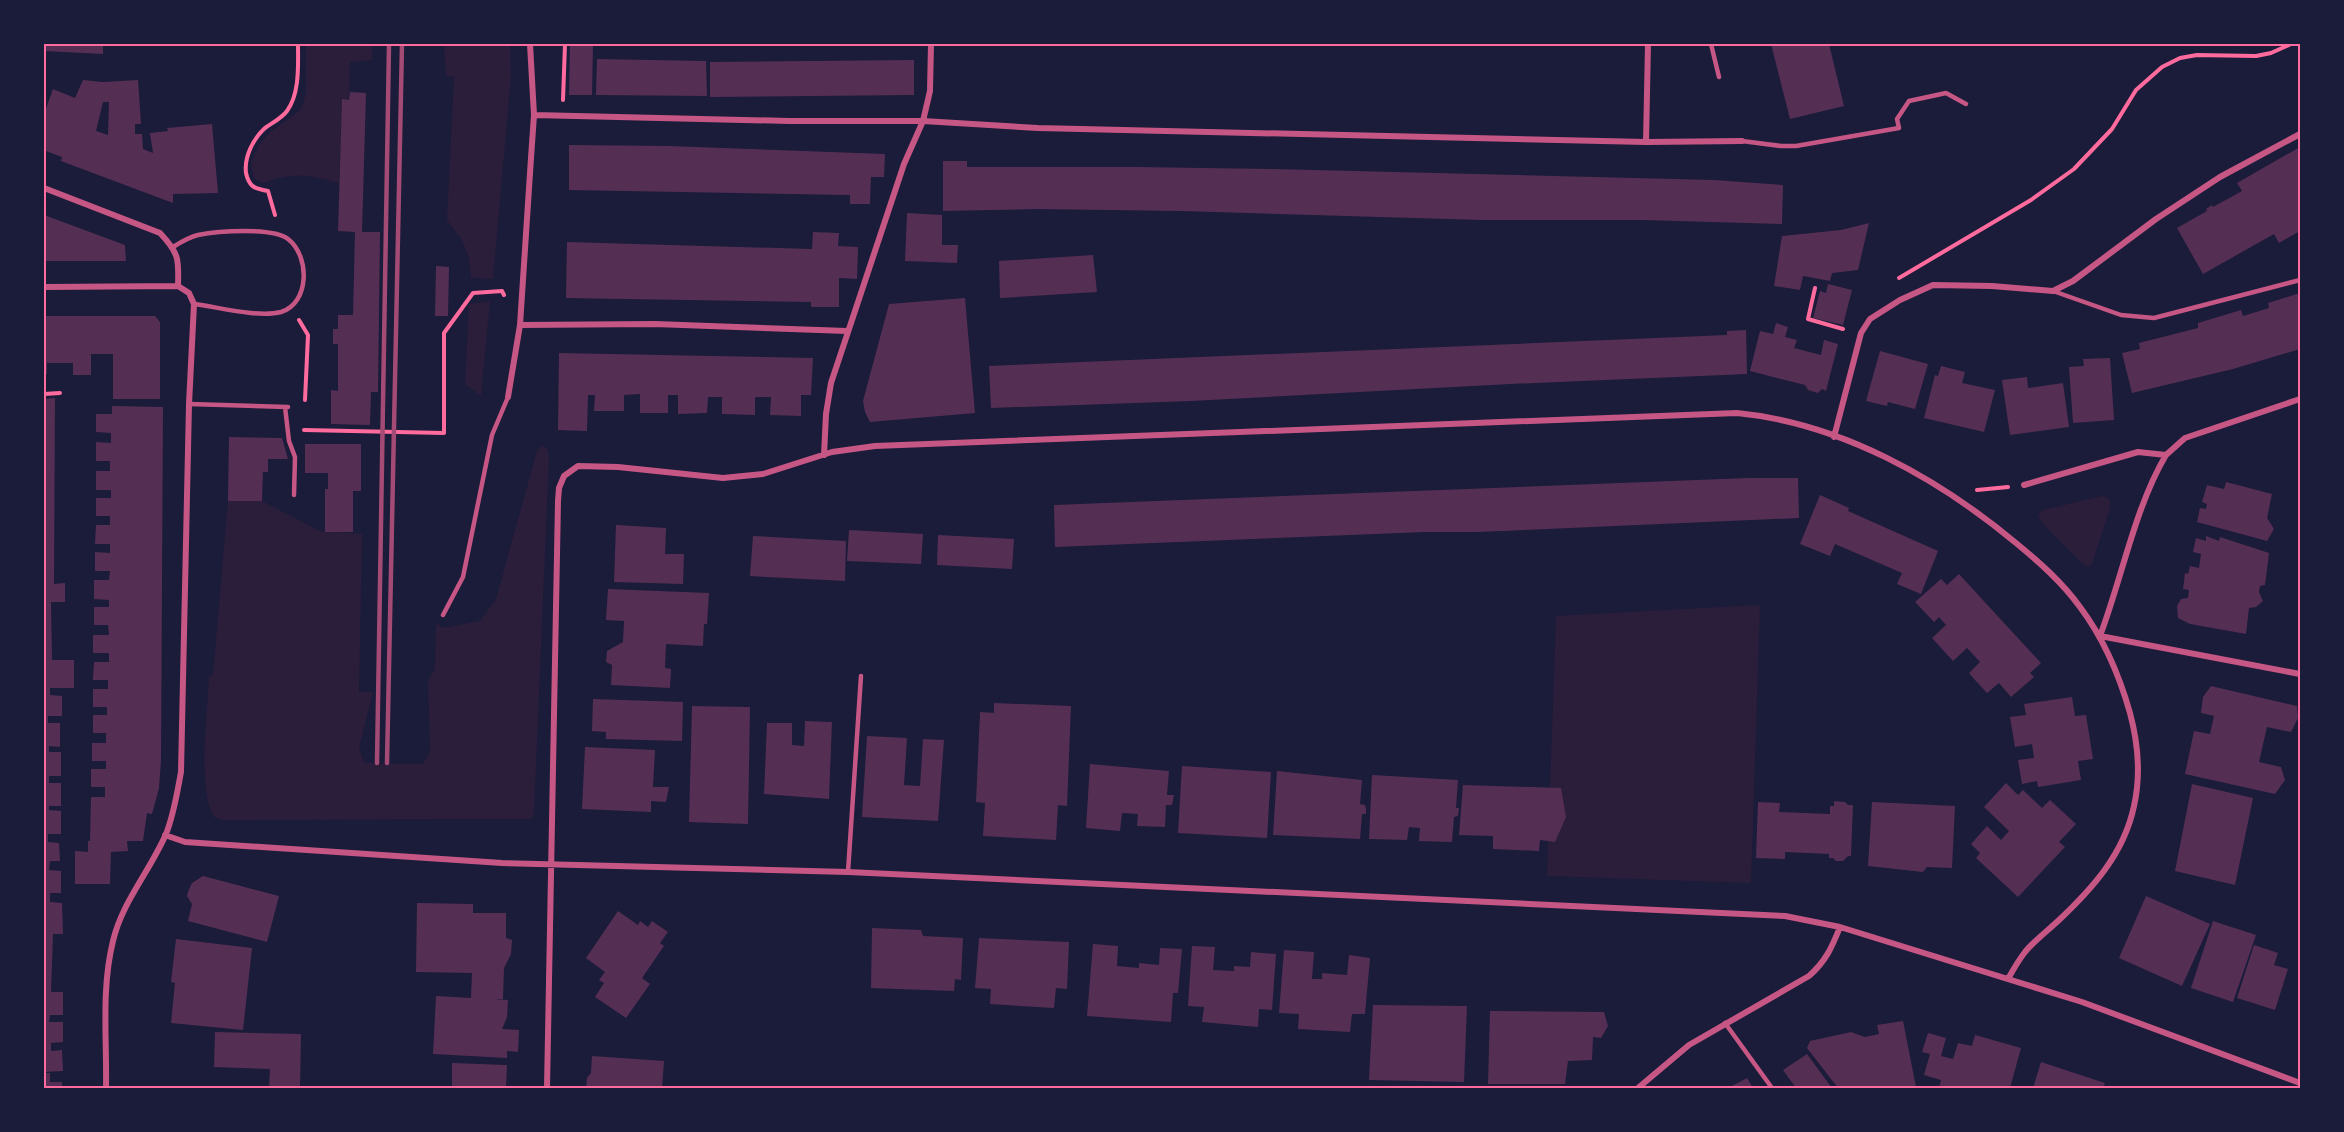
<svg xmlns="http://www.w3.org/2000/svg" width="2344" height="1132" font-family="Rubik,sans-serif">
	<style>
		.green { fill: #2a1e3b }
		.building { fill: #542f53; fill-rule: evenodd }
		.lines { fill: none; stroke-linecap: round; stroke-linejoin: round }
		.path { stroke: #ff6b9d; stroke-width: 4 }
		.service { stroke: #c65784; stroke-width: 4.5 }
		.minor { stroke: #c65784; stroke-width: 6 }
		.rail { stroke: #a44b75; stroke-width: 4.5 }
		.neatline { fill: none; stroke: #ff6b9d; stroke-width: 2 }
	</style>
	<rect width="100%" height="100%" fill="#1b1b3a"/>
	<!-- green -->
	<path class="green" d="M306,44H372V60L350,62L349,100H342L339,183C305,174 295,172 262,183L254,178L251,163L259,145L270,132L299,111L303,104L306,92Z
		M444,44H510L511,76L493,279L471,278L469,258L462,240L447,220L454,77L446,76Z
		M490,301L481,396L465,384L469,304Z
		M541,446L547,448L549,457L534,813L531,819L222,820L214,817C197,791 208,709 209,676L213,675L228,501H262L320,531L362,534L359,692H373L359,748L364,763L423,764L430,751L428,680L435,669L436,623L443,628L480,621L496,599L537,451Z
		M2102,496L2107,497L2110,501V508L2092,564L2089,567L2085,566L2042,523L2038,514L2043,510Z
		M1758,605L1760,606L1751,883L1547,876L1556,616Z"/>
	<!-- building -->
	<path class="building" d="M44,44H103V54L44,51Z
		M570,44H593L592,95H569Z
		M1771,44H1829L1844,106L1790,119Z
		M597,59L706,61L707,96L596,95Z
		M914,60V95L710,97V62Z
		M83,80L103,82L138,80L141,124H135V134H142L143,149L153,153L150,133L168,131L167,128L212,124L218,193L173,194V203L61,161L62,157L46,151L44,157V114L53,89L75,98ZM103,102H109L108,135L96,131Z
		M350,92L366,93L362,232H380L378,392H371L370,425L331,424V390L338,391V344H333V329H338V315H353L355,232L338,231L342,99L349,100Z
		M569,145L669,146L885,154L884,177H871L870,204H850V195L569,190Z
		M2300,147V231L2279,243L2274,234L2203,274L2177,228L2207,211L2206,209L2212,205L2213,207L2242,191L2237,183Z
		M943,161H967V167H1136L1273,169L1714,180L1783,185L1782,224L1644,220H1482L1182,211L1036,209L943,211Z
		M907,213L942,215V245H958L957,263L905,261Z
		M44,215L125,245L126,261H44Z
		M1869,223L1858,270L1832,273L1830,281L1803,276L1800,290L1774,286L1782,236L1841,230Z
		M813,232L839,233L838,246L858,247L857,279L839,278V307H811V302L566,298L567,242L812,249Z
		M1093,255L1097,292L1000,298L999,261Z
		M436,266L449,267L448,316H435Z
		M1828,284L1852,290L1843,325L1813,318L1820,291L1826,293Z
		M2300,293V349L2233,369L2132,393L2122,353L2140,349L2139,343L2198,328V323L2241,310L2243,316L2269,308L2268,303Z
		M965,298L975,413L870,422L865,412L863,401L889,304Z
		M44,316H155L160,322V399H113V354H91V375H73V363H47V374H44Z
		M1776,323L1788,327L1785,337L1797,340L1794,348L1821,355L1824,340L1838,344L1826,391L1822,389L1818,393L1808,390L1805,385L1750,371L1760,331L1773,334Z
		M1746,330L1747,374L1510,384L1191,401L991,408L989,366L1727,335V331Z
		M1880,351L1928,364L1915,409L1888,402L1887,406L1866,401Z
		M559,353L813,358L811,395H801V416L770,415L771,397H755V415L722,414V397H708L707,413L678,414V395H668V413H640V394L624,395V411H594L595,395H588L587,431L558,430Z
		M2110,358L2114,420L2073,423L2069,367L2084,366L2083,359Z
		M1941,366L1965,372L1962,383L1995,390L1984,432L1924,418L1935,375L1938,376Z
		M2027,377L2028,388L2063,383L2069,427L2010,435L2002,380Z
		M55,398L54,584L65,583V602H51L52,660H74V688H50V695L62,696V716H48V723H60V747L49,746V752H61V776H49V783H61V806H49V810L61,811V834H48V842L59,843L60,861H50L49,870L61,871V893H50V902L62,903L63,934H53L51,992H63V1015H50L49,1022H63V1042L51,1043V1051L62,1050L63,1071L44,1072V399Z
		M112,406L163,407L161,760L159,788L152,814L147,813L143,841H127L128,851L111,852L110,884H75V851L88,852V841H90L91,797H105V787H91V769H106V761H92V743H106V733H93V715H107V707H93V689H108V680H93L94,662H109V653H93V635H109L108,625H94V607H109V600L94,599V580H109L110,571H95V552L110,553V544H95L96,525H110V516H96V498H111V490H96V471H110V461H96V442L111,443V433L96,432V414H112Z
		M229,437L282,438L288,459H268V472H263L262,501H228Z
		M305,444H361V491H353V532H325V489H328V473H305Z
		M1748,478H1798L1799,518L1478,532H1424L1055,547L1054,505Z
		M2226,482L2272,494L2267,518L2274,529L2267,541L2197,522L2200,508L2206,509L2207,504L2202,502L2207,485L2224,489Z
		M1820,495L1849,508L1848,511L1938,551L1921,594L1897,584L1902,573L1835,544L1830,556L1800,544Z
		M616,525L666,528L665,554H684L683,584L614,582Z
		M849,530L923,534L921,564L847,561Z
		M938,535L1014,539L1012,569L937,565Z
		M753,536L846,541L845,581L750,576Z
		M2206,536L2219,541L2220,537L2269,553L2265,585L2260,586L2259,592L2263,601L2256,607L2249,608L2246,634L2190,624L2178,618L2177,606L2181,599L2188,598L2189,590L2183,589L2185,573L2188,574L2190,566L2199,568L2201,554L2193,552L2196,538L2206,541Z
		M1959,574L2041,663L2030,673L2034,677L2011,697L1999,683L1987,693L1975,680L1969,673L1980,662L1967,648L1953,661L1932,638L1946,625L1939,617L1934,622L1915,602L1941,579L1947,585Z
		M608,589L709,593L707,624H704L703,646L666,644L665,668L671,669L670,688L611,685L612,665L606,662L607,651L623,642L624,621L606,620Z
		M2211,686L2297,706L2298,718L2291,732L2267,727L2259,762L2281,767L2285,780L2275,794L2185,774L2194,731L2210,734L2214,716L2201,713L2203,697Z
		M2072,697L2075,716L2086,715L2093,759L2078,761L2081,780L2038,787L2037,781L2022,784L2018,760L2034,758L2032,744L2015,747L2010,717L2026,715L2024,704Z
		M593,699L683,702L682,741L606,739V732L592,731Z
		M994,703L1071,706L1067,806L1058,805L1056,840L983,836L985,803L976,802L980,712L994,713Z
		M692,706L750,707L748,824L689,822Z
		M805,721L832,722L829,799L764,794L767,723H792V745L804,746Z
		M867,736L907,738L904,785L920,786L923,739L944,740L938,821L862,817Z
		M585,747L655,750L653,787H669L666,802L651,801V812L582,809Z
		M1090,764L1169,771L1167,795H1174L1172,805H1166L1165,827L1137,826L1138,814L1122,813L1120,831L1086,828Z
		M1182,766L1271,772L1267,838L1178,833Z
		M1277,771L1362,780L1360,804L1365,805L1366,809V814H1362L1360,839L1273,835Z
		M1372,775L1458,780L1456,808H1459L1458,816L1454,817L1452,842L1419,841L1420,828L1409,827L1407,840L1369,839Z
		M2006,783L2018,795L2023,790L2042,808L2050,800L2076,824L2059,842L2065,847L2018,897L1976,858L1980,853L1971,844L1987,826L2001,840L2009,831L1984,807Z
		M2192,784L2253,798L2235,885L2175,871Z
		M1463,785L1561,788L1566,817L1555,842L1540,840L1539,851L1493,849V836L1459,835Z
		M1834,801L1845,802L1848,805H1853L1851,856H1848L1843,861H1836L1833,858H1829V854L1785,852V859L1756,858L1758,802L1780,803L1779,812L1830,814V806H1834Z
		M1872,802L1955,806L1952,868L1927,867L1923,872L1868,866Z
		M203,876L279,896L267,942L188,921L192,904L187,896L188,892L192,883Z
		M2146,896L2210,924L2182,986L2119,958Z
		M417,903L473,904V913H506V938L512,940L511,954L504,968L503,999H494L508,1000L507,1017L502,1029L519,1030L518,1052L507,1051V1058L433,1054L436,996L471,998L472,973L416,972Z
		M618,911L638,925L640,921L648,927L652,921L668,932L660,943L664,946L642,978L650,984L626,1018L595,997L604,983L599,980L605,972L586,958Z
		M2213,921L2256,935L2233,1002L2191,988Z
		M872,928L921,930L923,936L963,938L961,980L955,979L954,991L871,988Z
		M979,938L1069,942L1067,989L1056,988L1054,1008L990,1004L991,989L975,988Z
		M176,939L252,948L243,1030L171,1023L175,983L171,982Z
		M1093,944L1118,946L1117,966L1139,968V963L1159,965L1160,948L1182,949L1178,993H1173L1171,1022L1087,1016Z
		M2254,945L2278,953L2274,965L2288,969L2275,1010L2237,998Z
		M1192,946L1215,947L1213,970L1234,971V966L1250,967L1251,952L1276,954L1272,1010L1259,1009L1258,1027L1202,1022L1204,1007L1188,1006Z
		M1284,950L1314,952L1312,979H1322V973L1347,975L1349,955L1370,958L1365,1014H1352L1350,1032L1298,1029L1299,1014L1279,1013Z
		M1373,1005L1467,1006L1464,1082L1369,1080Z
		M1490,1011L1604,1012L1608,1026L1601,1038L1593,1037L1592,1060L1568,1061L1565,1084H1488Z
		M1903,1021L1916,1087L1838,1088L1807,1048L1810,1041L1851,1032L1865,1037L1879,1034L1877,1025Z
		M215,1032L301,1034L300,1088H269L270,1069L214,1067Z
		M1928,1033L1946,1038L1941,1056L1953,1059L1958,1043L1972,1046L1975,1035L2021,1048L2010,1088H1939L1941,1080L1924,1075L1930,1054L1922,1052Z
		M1807,1054L1832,1088H1796L1783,1070Z
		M592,1056L664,1061L662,1088H586L587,1078L591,1073Z
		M2041,1062L2105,1083L2103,1088H2033Z
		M452,1063L507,1065L506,1088H452Z
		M44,1073H50V1082H62V1088H44Z
		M1747,1078L1753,1088H1728Z"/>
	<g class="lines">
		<!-- path -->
		<path class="path" d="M563,100L565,44
			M275,215L268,191C255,189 249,187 246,173C244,157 253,139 265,128C272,123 282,118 287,111C300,93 298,65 298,44
			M1899,278L2031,200L2074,169L2112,129L2136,90L2162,67L2180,58L2197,55L2256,56L2271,53L2291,44
			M1815,288L1808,319L1843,329
			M299,320L308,335L305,400
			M44,394L60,393
			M304,430L444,433V333L473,293L502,291L504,295
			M1977,490L2008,487"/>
		<!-- service -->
		<path class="service" d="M1711,44L1719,77
			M1742,141L1781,146H1796L1899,128L1897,119L1909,101L1946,93L1966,104
			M173,247C181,242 189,237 198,235C217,231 273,227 288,239C310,256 310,303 281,312C258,318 218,307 194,304
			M2053,291L2121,315L2154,318L2300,280
			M189,404L288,407
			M285,407L289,441L295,457L294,495
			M443,615L463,577L492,435L508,397
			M848,872L861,676
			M1725,1023L1772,1088"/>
		<!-- minor -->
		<path class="minor" d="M534,115L789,121H923L1038,128L1646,142L1742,141
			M1646,142L1648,44
			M44,188L160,233C179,253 179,259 178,286
			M44,287L178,286
			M520,325L655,324L847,331
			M508,397L520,325L531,158L534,115L530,44
			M1834,437L1861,333L1870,319L1900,300L1933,285L1992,286L2053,291L2073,281L2156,219L2220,177L2300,134
			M824,455L826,414L831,383L904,164L923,121L930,91L931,44
			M2024,485L2138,452L2166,455L2185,438L2300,399
			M2100,636L2300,674
			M2100,636C2122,578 2135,507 2166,455
			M165,835L185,842L502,863L848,872L1785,916L1840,927L2082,1002L2300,1083
			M106,1088C107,1040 101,989 113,941C122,902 150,871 166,834C174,814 177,793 181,772L189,404L194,304L189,293L178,286
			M547,1088L558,501L559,488L564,476L578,466L618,467L723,478L763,474L832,452L875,446L1737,413C1840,423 1938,478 2016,543C2039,562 2062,582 2080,607C2104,639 2119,674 2130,713C2138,743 2141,775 2134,806C2124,854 2092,889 2058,921C2047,931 2034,941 2025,952C2018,961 2013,970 2008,979
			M1638,1088L1689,1045L1809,976C1826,961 1832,947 1840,927"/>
		<!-- rail -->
		<path class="rail" d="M377,763L389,44
			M387,763L402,44"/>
	</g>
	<!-- border -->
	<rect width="2344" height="1132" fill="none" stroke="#1b1b3a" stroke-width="90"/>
	<rect x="45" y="45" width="2254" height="1042" class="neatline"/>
</svg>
